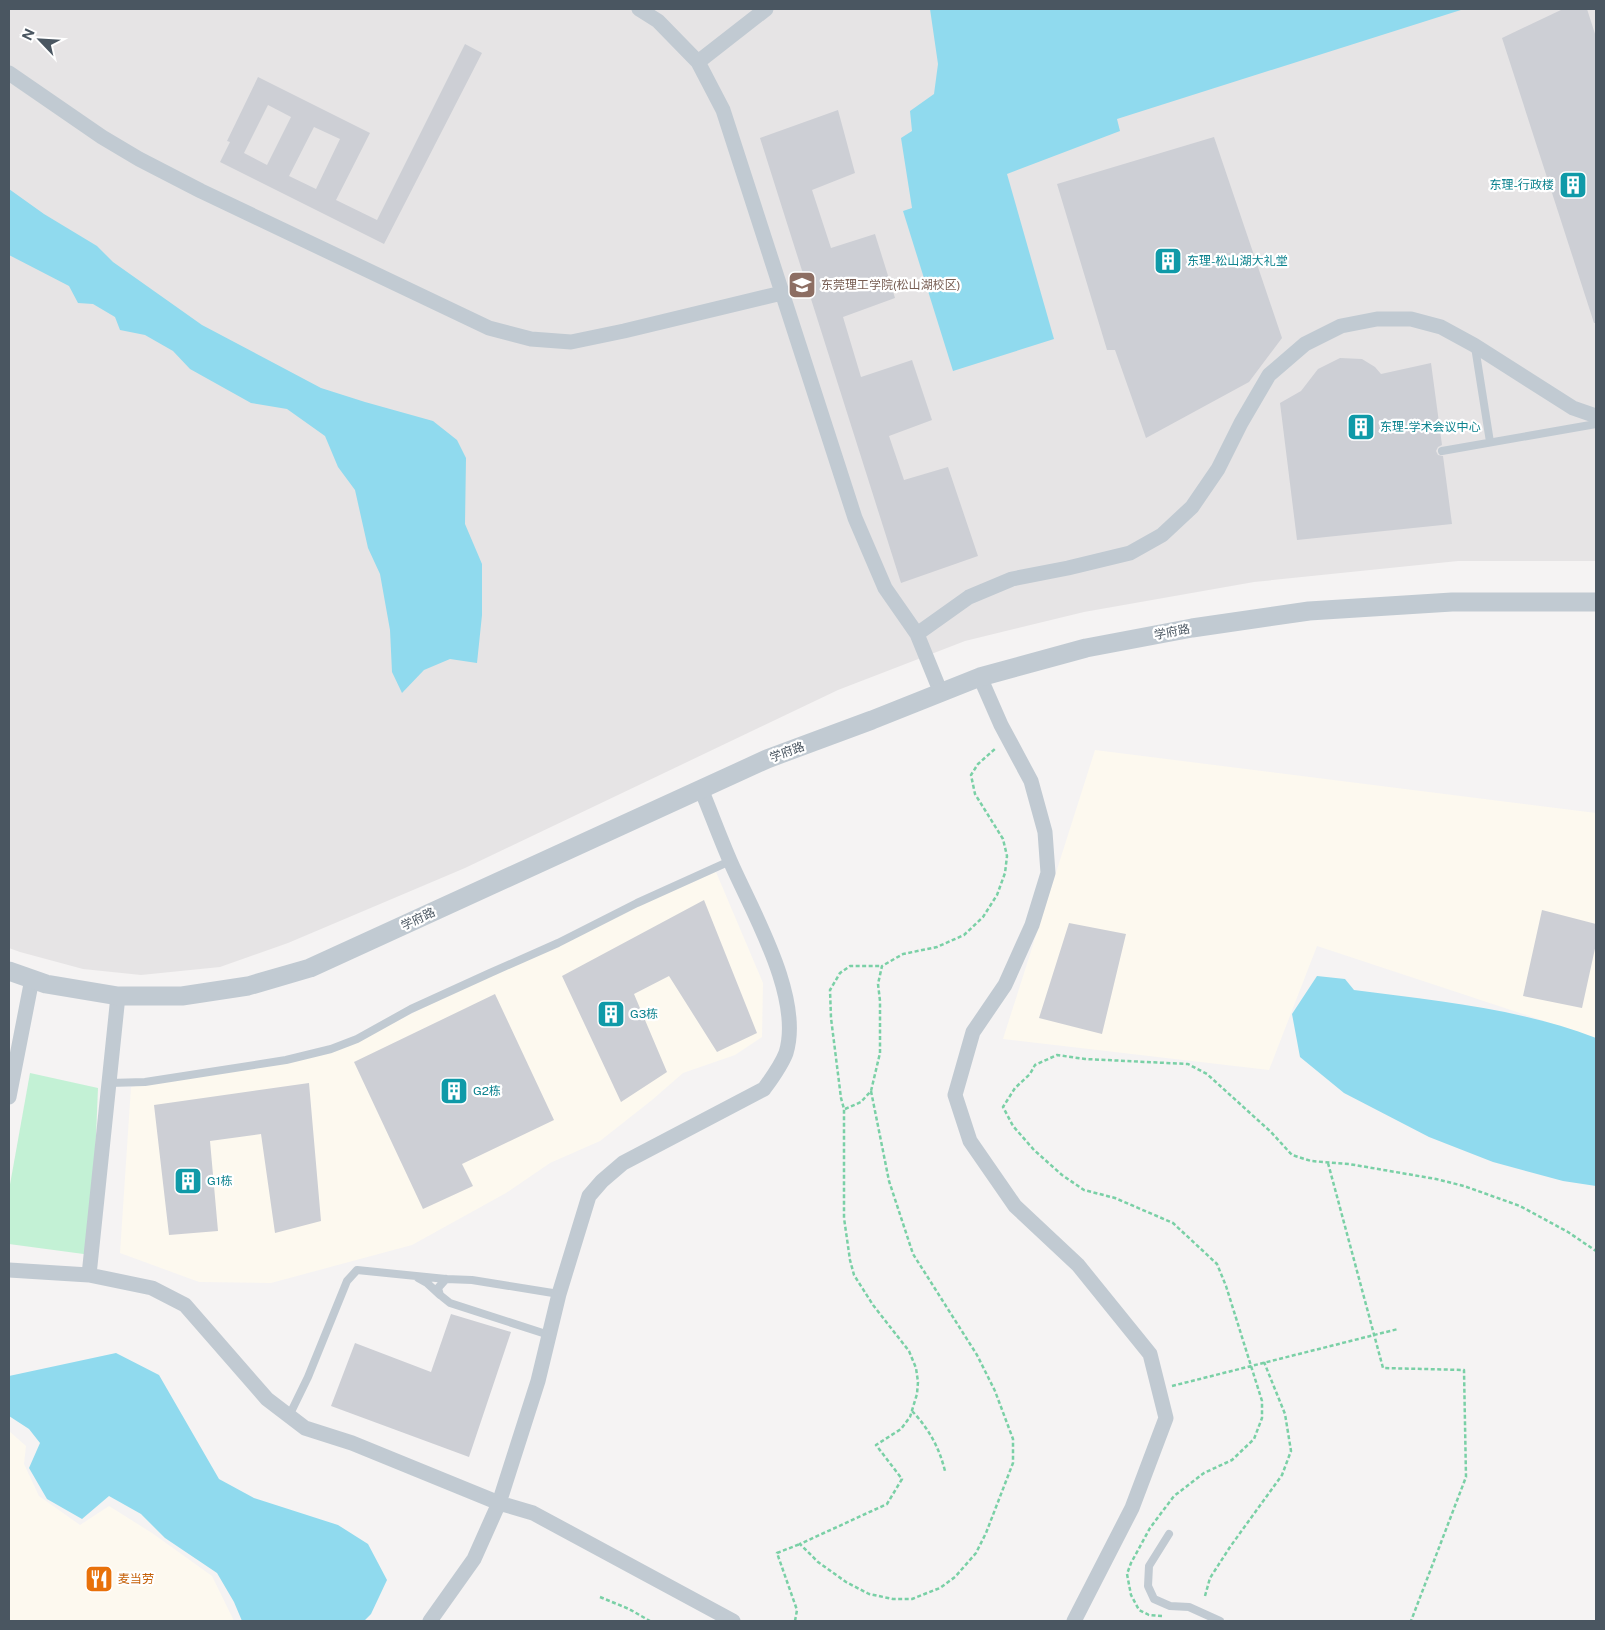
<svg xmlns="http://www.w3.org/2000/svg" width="1605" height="1630" font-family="'Public Sans','Noto Sans SC',sans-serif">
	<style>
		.commercial { fill: #fdf9ef }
		.education { fill: #e6e4e5 }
		.green { fill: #c3f1d5 }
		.water { fill: #90daee }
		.building { fill: #cdcfd5; fill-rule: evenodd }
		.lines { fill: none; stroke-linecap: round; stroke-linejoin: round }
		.path { stroke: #7ad0a6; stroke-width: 2.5; stroke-dasharray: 4 2.5; stroke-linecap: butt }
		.service { stroke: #c1cad2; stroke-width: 8 }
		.minor { stroke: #c1cad2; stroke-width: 15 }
		.tertiary { stroke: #c1cad2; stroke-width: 19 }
		.labels { text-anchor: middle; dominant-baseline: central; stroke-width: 4.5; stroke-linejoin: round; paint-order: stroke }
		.culture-label { font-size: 12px; fill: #0d838f; stroke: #fff; text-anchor: start }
		.education-label { font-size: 12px; fill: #785e54; stroke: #fff; text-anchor: start }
		.street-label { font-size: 12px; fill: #4a5661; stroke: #fff }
		.food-label { font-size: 12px; fill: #c56008; stroke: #fff; text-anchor: start }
	</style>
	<rect width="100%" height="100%" fill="#f5f3f3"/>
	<!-- commercial -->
	<path class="commercial" d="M1095,750L1596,813V1038L1317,946L1269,1070L1003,1039Z
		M716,872L763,983L762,1037L735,1055L683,1073L652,1100L600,1141L550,1163L506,1193L412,1245L271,1283L199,1282L120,1253L131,1087L264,1064L376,1032L535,951Z
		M9,1431L26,1446L24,1464L39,1496L80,1525L109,1506L152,1533L212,1576L234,1621H9Z"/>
	<!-- education -->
	<path class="education" d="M9,9H1596V561H1458L1254,582L1084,612L965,641L838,690L465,868L288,943L220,967L141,975L83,969L20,952L9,948Z"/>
	<!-- green -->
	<path class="green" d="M30,1073L98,1088L91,1255L9,1244V1190Z"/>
	<!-- water -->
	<path class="water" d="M930,9H1464L1117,119L1120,131L1007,174L1054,339L953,371L903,211L912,208L901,138L912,131L910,111L934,94L938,64Z
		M9,189L44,214L97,246L113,262L202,325L321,388L365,402L433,421L457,440L466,458L465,524L482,564V615L477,663L450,659L424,670L402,693L392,672L390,630L380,574L368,548L355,490L338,467L325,436L287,409L251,403L190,369L173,351L145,335L120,330L115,317L93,304L78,303L69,286L9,255Z
		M1317,976L1345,979L1354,990C1436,1001 1519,1008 1596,1038V1186L1563,1181L1493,1162L1429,1137L1344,1093L1300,1057L1292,1014Z
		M116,1353L159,1375L219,1479L254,1498L338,1525L368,1544L387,1580L371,1614L364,1621H242L234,1602L217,1573L165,1538L141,1514L109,1496L82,1519L47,1499L29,1468L40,1443L29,1429L9,1416V1376Z"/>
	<!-- building -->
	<path class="building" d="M1563,9H1587L1596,37V323H1594L1502,38Z
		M465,44L482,53L384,244L220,162L230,142L227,141L258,77L370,133L336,200L377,220ZM268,105L291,117L267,165L244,153ZM314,127L340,139L316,189L289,176Z
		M838,110L855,173L812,190L831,248L875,234L895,298L843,317L861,377L912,360L932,420L889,436L904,480L948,467L978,556L901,583L760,138Z
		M1214,137L1282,338L1249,382L1146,438L1115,350H1107L1057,184Z
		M1340,358L1362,359L1375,367L1381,374L1431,363L1442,445L1438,447L1436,451L1438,455L1443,456L1452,524L1297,540L1280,403L1301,391L1318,369Z
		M704,900L757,1033L717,1052L669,976L634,994L667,1072L621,1102L562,976Z
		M1542,910L1596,924V944L1582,1008L1523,996Z
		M1069,923L1126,934L1102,1034L1039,1018Z
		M495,994L554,1120L462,1164L473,1186L423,1209L354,1062Z
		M309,1083L321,1221L275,1233L261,1134L210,1141L218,1231L169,1235L154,1105Z
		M451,1314L511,1332L469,1457L331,1406L355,1343L431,1372Z"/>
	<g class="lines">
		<!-- path -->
		<path class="path" d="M871,1091L889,1181L913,1254L977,1355L995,1391L1013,1439V1463L986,1533L976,1553L955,1577L940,1588L927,1593L912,1599H893L869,1594L846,1582L818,1562L800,1544L887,1504L902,1479L876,1445L901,1429L910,1417L917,1394L918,1382L916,1368L909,1351L873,1305L854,1275L850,1260L844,1218V1109L841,1098L831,1018L830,990L840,973L850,966H882
			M845,1109L861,1102L871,1091L880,1053V1001L878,984L882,966L903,954L937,947L964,935L983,917L997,895L1005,873L1007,856L1003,839L975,794L971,775L978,764L996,748
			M1328,1163L1383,1368L1464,1370L1466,1477L1411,1621
			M1172,1386L1398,1329
			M912,1411C929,1429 939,1447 945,1471
			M1205,1596L1210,1578L1230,1547L1282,1475L1291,1451L1285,1414L1264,1362
			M600,1597L629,1609L650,1621
			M1162,1616L1149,1615L1139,1610L1131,1595L1127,1574L1131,1563L1150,1528L1174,1496L1204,1473L1232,1460L1254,1439L1262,1418V1401L1226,1286L1217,1264L1173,1223L1115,1198L1084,1190L1062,1175L1034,1150L1013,1126L1003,1107L1015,1088L1030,1074L1035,1065L1057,1055L1085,1059L1188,1064L1207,1074L1271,1132L1292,1155L1311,1161L1349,1164L1436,1179L1464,1186L1520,1206L1568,1232L1596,1251
			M795,1621L797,1610L777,1553L800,1544"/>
		<!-- service -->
		<path class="service" d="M1475,347L1490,442
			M1442,451L1596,424
			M109,1083L145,1082L286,1060L331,1049L357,1039L411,1009L490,973L558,943L637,903L730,861
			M418,1278L427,1283L440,1295
			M446,1279L438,1288L440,1295L450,1303L549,1335
			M289,1416L308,1377L347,1281L357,1270L446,1279L472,1280L559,1294
			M1169,1534L1149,1566L1148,1586L1154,1599L1170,1606L1189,1607L1220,1621"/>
		<!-- minor -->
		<path class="minor" d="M639,9L658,21L698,62L723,110L855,518L885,588L917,634L941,693
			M698,62L766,9
			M9,73L102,137L139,159L201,191L489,328L531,339L571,342L624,331L782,293
			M917,634L969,597L1012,579L1068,568L1130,553L1162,535L1192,507L1218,469L1241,423L1269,375L1305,344L1341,326L1377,319H1411L1441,327L1474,345L1573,408L1596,416
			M980,677L1001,725L1031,781L1045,832L1048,873L1032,925L1005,985L973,1032L955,1095L970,1141L1015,1206L1078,1265L1150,1354L1166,1418L1132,1508L1074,1621
			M9,1097L32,979
			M9,1270L89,1275L152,1288L185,1305L267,1399L305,1428L352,1443L499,1503L533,1513L733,1621
			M89,1275L118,996
			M430,1621L474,1559L499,1503L538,1381L559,1294L589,1196L602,1181L623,1163L764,1089C772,1078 781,1066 786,1053C803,998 753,913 731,863C720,838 711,813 701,789"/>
		<!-- tertiary -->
		<path class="tertiary" d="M9,971L46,984L118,996H182L248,986L310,968L767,759L872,720L980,677L1086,648L1192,628L1309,611L1452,602H1596"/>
	</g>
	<!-- icons -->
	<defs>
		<symbol id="building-square" viewBox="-11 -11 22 22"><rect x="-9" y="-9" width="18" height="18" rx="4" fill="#0f9aa8" stroke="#fff"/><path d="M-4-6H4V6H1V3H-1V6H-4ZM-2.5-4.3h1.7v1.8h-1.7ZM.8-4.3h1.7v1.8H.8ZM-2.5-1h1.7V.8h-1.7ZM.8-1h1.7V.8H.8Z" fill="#fff"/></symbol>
		<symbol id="university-square" viewBox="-11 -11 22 22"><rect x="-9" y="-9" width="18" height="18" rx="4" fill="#8d6e63" stroke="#fff"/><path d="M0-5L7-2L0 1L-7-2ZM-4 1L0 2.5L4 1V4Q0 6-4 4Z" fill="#fff"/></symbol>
		<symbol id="restaurant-square" viewBox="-11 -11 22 22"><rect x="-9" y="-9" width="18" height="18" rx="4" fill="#e8710a" stroke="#fff"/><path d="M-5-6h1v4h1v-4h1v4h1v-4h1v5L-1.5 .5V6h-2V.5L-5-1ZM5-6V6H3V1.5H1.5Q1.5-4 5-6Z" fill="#fff"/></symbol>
	</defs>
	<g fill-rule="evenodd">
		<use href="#building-square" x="1557" y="169" width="32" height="32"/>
		<use href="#building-square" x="1152" y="245" width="32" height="32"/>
		<use href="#university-square" x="786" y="269" width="32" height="32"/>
		<use href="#building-square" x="1345" y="411" width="32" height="32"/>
		<use href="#building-square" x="595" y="998" width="32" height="32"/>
		<use href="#building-square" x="438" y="1075" width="32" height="32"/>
		<use href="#building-square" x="172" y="1165" width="32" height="32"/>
		<use href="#restaurant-square" x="83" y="1563" width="32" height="32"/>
	</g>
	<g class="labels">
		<!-- culture labels -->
		<g class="culture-label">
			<text x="1554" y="185" text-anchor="end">东理-行政楼</text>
			<text x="1187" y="261">东理-松山湖大礼堂</text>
			<text x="1380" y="427">东理-学术会议中心</text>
			<text x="630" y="1014">G3栋</text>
			<text x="473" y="1091">G2栋</text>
			<text x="207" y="1181">G1栋</text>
		</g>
		<!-- education labels -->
		<g class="education-label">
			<text x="821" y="285">东莞理工学院(松山湖校区)</text>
		</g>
		<!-- street labels -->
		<g class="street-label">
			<text transform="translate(1172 632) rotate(-11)">学府路</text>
			<text transform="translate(787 752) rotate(-20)">学府路</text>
			<text transform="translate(418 919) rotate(-25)">学府路</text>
		</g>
		<!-- food labels -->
		<g class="food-label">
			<text x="118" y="1579">麦当劳</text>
		</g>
	</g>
	<!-- border -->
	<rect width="1605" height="1630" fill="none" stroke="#4a5661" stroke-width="20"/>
	<!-- north arrow -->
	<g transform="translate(40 40) rotate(295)" stroke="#ffffff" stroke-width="4" paint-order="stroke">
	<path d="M0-4L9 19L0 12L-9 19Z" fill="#4a5661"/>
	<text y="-8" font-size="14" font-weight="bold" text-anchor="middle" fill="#4a5661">N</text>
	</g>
</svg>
